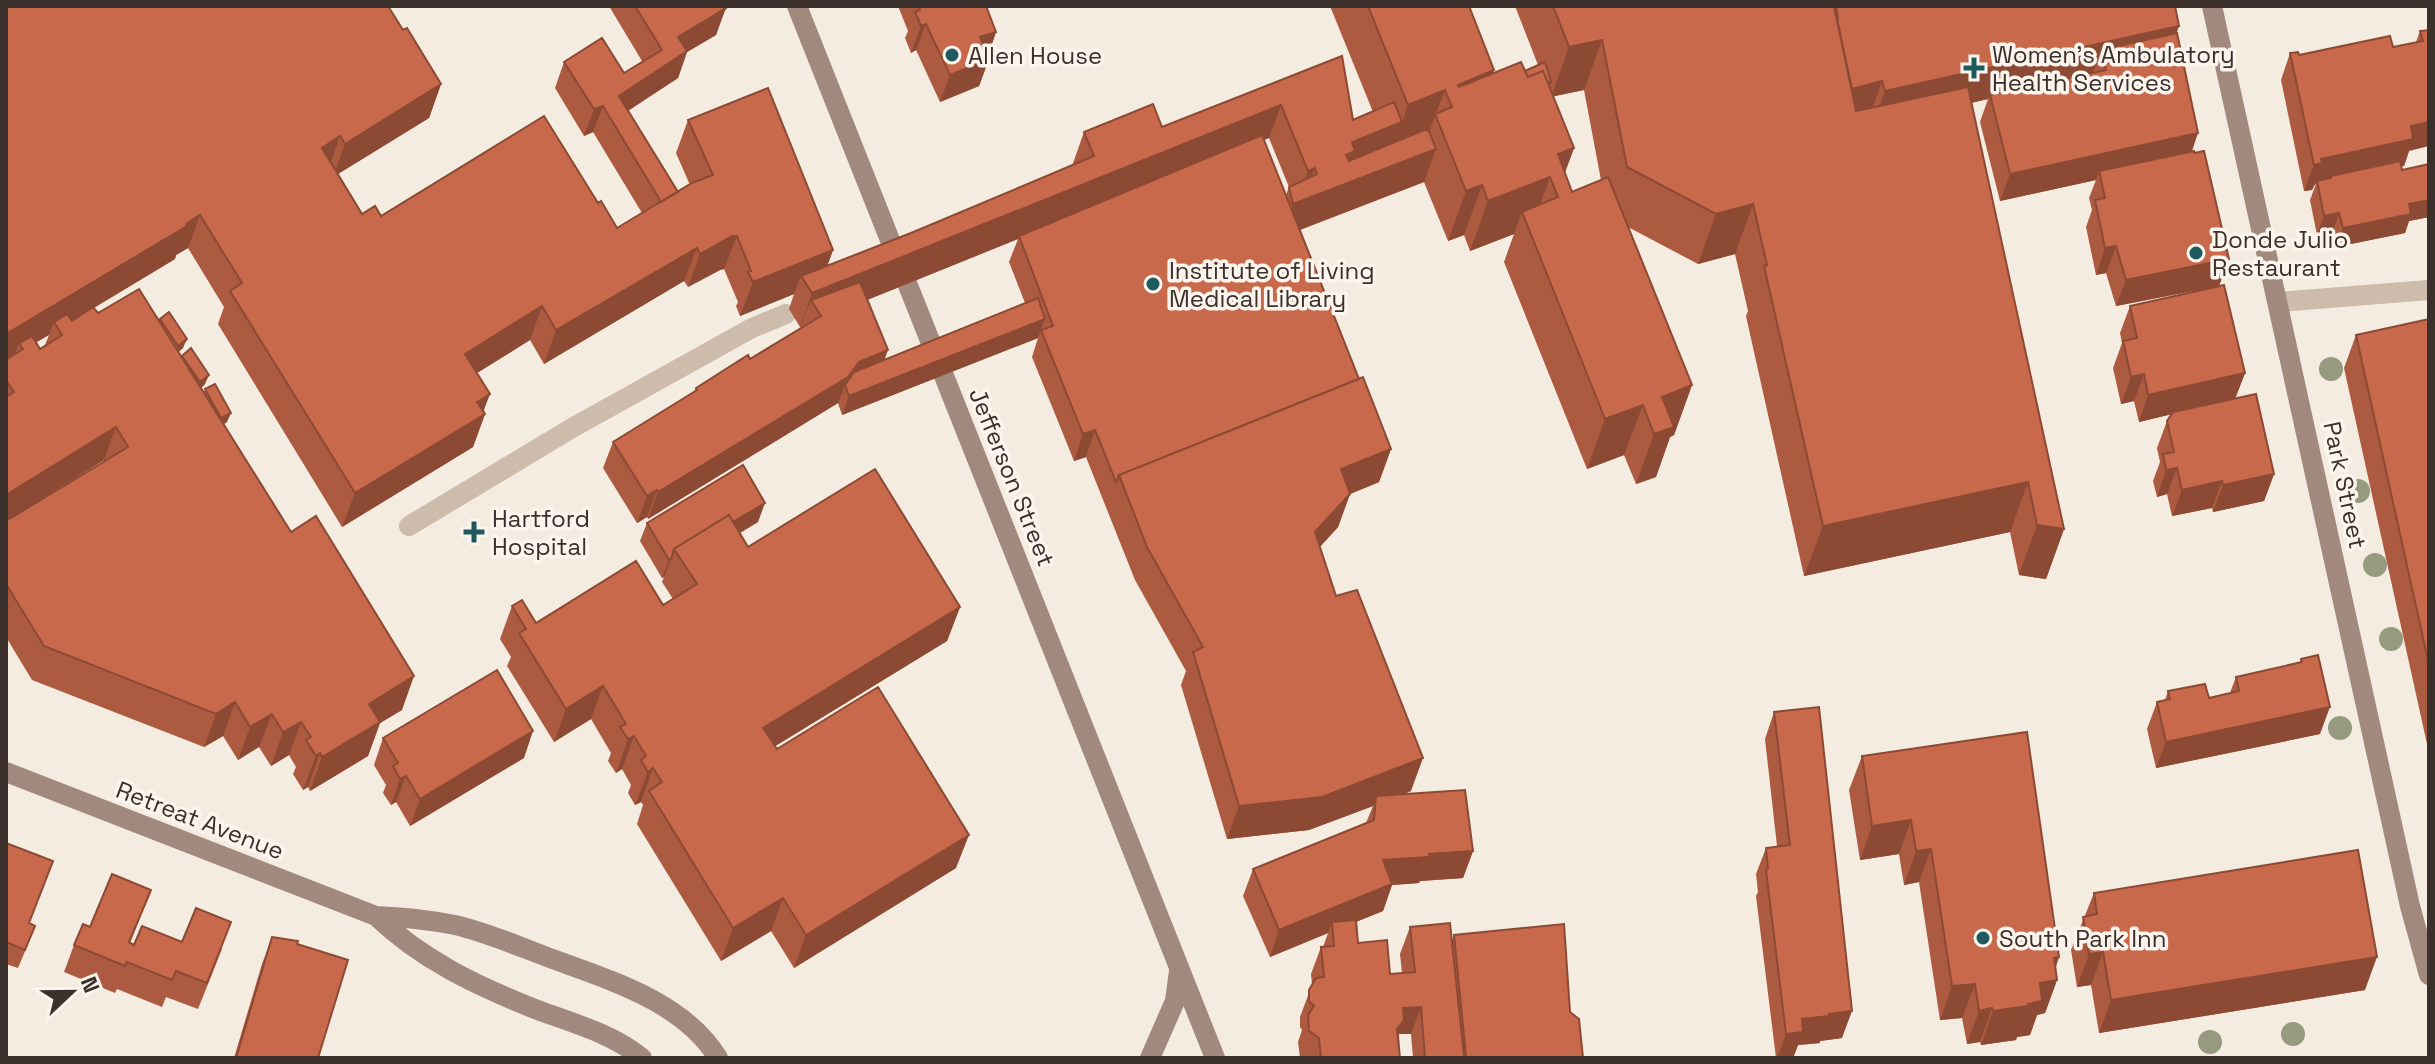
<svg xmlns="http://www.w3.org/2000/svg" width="2435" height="1064" font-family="'Space Grotesk',sans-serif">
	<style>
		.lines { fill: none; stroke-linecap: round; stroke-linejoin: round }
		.lane { stroke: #cdbbac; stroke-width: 20 }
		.street { stroke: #cdbbac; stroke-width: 20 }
		.secondary { stroke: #a18a7d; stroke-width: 20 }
		.tree { fill: #969b7f }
		.wall { fill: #ac5a40; fill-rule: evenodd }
		.shaded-wall { fill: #8c4a34 }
		.building { fill: #c8694b; stroke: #8c4a34; stroke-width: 2 }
		.poi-dot { fill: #1f5a5e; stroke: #fbf5ee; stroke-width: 3 }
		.labels { text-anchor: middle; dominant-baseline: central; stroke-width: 7; stroke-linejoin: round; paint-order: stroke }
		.poi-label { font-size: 24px; fill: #3b302b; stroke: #fbf5ee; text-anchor: start }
		.street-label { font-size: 24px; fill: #3b302b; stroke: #fbf5ee }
	</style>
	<rect width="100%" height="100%" fill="#f4ebe1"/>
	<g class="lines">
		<!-- lane -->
		<path class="lane" d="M409,526L572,428L752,328L786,314"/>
		<!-- street -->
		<path class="street" d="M2278,302L2429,290"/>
		<!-- secondary -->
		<path class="secondary" d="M797,6L1215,1058
			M2212,6L2410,906L2429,975
			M6,772L376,916C402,917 429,920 455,925C485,932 513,944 542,955C602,978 682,999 718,1058
			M376,916C422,960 477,986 535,1009C572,1023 611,1033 642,1058
			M1150,1058L1175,1001L1179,971"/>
	</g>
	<!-- trees -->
	<g class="tree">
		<circle cx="2331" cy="369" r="12"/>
		<circle cx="2358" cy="491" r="12"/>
		<circle cx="2375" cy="565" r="12"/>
		<circle cx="2391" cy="639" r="12"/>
		<circle cx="2340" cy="728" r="12"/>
		<circle cx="2293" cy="1034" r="12"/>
		<circle cx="2210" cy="1042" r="12"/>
	</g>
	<!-- wall -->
	<path class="wall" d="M6,6L403,30L441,84L429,118L338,174L362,214L381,216L598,203L617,228L642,213L593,132L584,136L555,88L564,62L624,73L642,61L609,6H725L716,35L687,52L678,78L628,111L678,192L690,185L676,153L688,120L833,250L827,266L911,233L1072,166L1084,132L1162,127L1342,56L1353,120L1373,112L1330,6H1469L1493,73L1525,71L1538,65L1515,6H2175L2177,33L2192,151L2229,259L2219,286L2245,373L2235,399L2274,474L2264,501L2213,512L2212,508L2172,516L2167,494L2157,497L2153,481L2160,462L2157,448L2167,421L2172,414L2139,422L2134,401L2121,404L2113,368L2122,343L2120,333L2130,306L2218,286L2116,306L2106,273L2096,275L2086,227L2092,210L2089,198L2096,180L2000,201L1980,122L1988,99L1971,103L2064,529L2046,579L2019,575L2010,532L1804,576L1746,316L1748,311L1735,254L1698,264L1628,227L1692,385L1674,435L1670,437L1656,477L1636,484L1624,455L1587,469L1504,262L1514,234L1470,251L1464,235L1448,241L1424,182L1300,230L1359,379L1391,449L1379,482L1350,494L1338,527L1320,547L1336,596L1411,791L1404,794L1473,851L1463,878L1420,881L1419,883L1392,885L1383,911L1356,922L1358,943L1390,974L1402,973L1400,954L1410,927L1452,940L1454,935L1570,1012L1583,1058H1413L1411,1034H1399L1400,1058H1300L1298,1042L1302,1030L1300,1027V1017L1312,985L1311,974L1321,947H1323L1328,933L1270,957L1243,896L1253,869L1366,823L1373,806L1309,830L1227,839L1181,685L1186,671L1135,580L1086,457L1074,461L1032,357L1038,338L842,415L838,403L648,519L647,517L637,523L603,468L613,442L694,392L696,388L750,359L802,327H800L789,309L794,294L740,316L736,306L738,302L724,269L720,270L688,287L684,281L544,364L530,340L477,373L485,414L473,447L342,527L218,324L224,307L188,248L176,255L175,259L94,308L98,313L159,321L160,319L183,348L178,352L205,384L201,388L204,392L205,389L227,422L224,424L402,710L380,723L368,756L310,791L308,787L303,790L293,774L296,767L289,755L271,766L259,747L238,760L223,736L204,747L32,680L6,637ZM1584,90L1601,180L1572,192L1565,172L1574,148L1553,96ZM1269,138L1289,187L1286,195L1264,140ZM1018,239L1009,262L1025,303L884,360L867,300ZM49,335L45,345L40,349L36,342ZM104,460V461L18,514Z
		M898,6H986L996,32L988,56L989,59L979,86L940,102L916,50L911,53L905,38L908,31Z
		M2429,30L2409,151L2404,166H2401L2402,170L2429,164V217L2409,221L2405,233L2336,247L2333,231L2317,235L2310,200L2316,184L2314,185L2312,190L2304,191L2281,80L2290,53L2299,55L2393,47L2416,42L2420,31Z
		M2429,319V753L2344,368L2356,335Z
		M758,522L740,533L748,547L960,607L947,641L775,746L777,749L956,868L794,968L771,931L721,961L637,824L643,805L641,802L635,805L628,793L631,785L622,769L616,773L608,761L611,753L591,719L554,742L507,666L511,657L500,639L512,606L536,623L663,605L673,599L662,582L664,577L662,578L640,541L647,523Z
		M2301,659L2320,734L2156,768L2147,729L2157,702L2165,700L2168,691L2209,698L2230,693L2236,677L2300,663Z
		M1774,712L1842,1038L1820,1041V1043L1798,1045L1793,1058H1776L1756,896L1758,892L1756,874L1766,848L1777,846L1765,739Z
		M383,738L524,758L410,826L396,802L391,805L383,793L386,785L374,765Z
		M1862,756L2059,957L2056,967L2057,980L2045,1013L2037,1015L2030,1035L2017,1037L2016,1040L1981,1045L1980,1042L1967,1044L1962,1018L1940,1020L1919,882L1904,885L1899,854L1860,860L1849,790Z
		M6,843L29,924L28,944L18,968L6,964Z
		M151,890L130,943L134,945L182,942L222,949L198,1009L166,997L162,1007L117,989L115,993L64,972L74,945L90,927Z
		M2094,893L2365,990L2099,1033L2091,985L2077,987L2071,950Z
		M272,937L297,944L318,1058H234L262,964Z"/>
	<!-- shaded-wall -->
	<path class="shaded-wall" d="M726,8L716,35L687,52L678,78L612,121L619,96L678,37Z
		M926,24L916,50L911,53L921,26Z
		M2179,26L2167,60L2106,70L2101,50L2092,76L1990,95L1988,99L1873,125L1885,91Z
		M996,32L987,58L980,37Z
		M1602,40L1584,90L1551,97L1569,47Z
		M989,59L979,86L940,102L950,75Z
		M1494,70L1480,110L1551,82L1548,92L1443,134L1458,85Z
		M1882,81L1870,115L1830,124L1843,91Z
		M441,84L429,118L333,177L345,144Z
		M1445,90L1426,140L1436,149L1424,182L1281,237L1293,204L1296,203L1308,171L1315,168L1303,200L1346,155L1352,142L1402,122L1408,105Z
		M1281,105L1269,138L1020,238L1019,236L1018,239L820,319L821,316L811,300L800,327L812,293Z
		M603,106L593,132L584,136L594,109Z
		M2429,122V146L2409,151L2404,166L2330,181L2331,176L2329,182L2317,181L2312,190L2304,191L2314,165L2321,159L2411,126Z
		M2198,133L2189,160L2099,171L2096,180L2000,201L2010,174Z
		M340,136L328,170L322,148Z
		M1574,148L1557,194L1558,154Z
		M1550,177L1532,227L1522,212L1514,234L1470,251L1488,201Z
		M1482,185L1464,235L1448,241L1466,191Z
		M2429,200V217L2409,221L2405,233L2336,247L2343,228L2409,204Z
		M1753,204L1735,254L1698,264L1716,214Z
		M2339,213L2333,231L2317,235L2324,216Z
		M200,215L188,248L176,255L175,259L58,329L54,322L49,335L23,350L19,343L15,355L6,361V334Z
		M732,236H737L724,269L720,270L688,287L700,254Z
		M2116,246L2106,273L2096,275L2105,248Z
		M697,248L684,281L544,364L556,330Z
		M833,250L821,284L801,276L794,294L740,316L753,282Z
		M2229,259L2219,286L2116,306L2126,280Z
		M542,306L530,340L453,388L465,354Z
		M1045,319L1038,338L842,415L849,396Z
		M187,339L183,348L174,356L178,346Z
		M888,350L878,377L845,385L838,403L648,519L658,492L859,362Z
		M2245,373L2235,399L2139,422L2148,395Z
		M2144,374L2134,401L2121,404L2131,377Z
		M209,375L205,384L197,392L200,382Z
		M1692,385L1674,435L1670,437L1656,477L1636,484L1654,434L1662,397Z
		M490,394L482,415L485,414L473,447L342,527L355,493L477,402Z
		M1643,405L1624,455L1587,469L1605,419Z
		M231,413L227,422L217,428L221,418Z
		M116,427L104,460L6,521V495Z
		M1095,430L1086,457L1074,461L1083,434Z
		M1391,449L1379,482L1350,494L1338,527L1302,566L1315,532L1341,469Z
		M2177,468L2167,494L2157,497L2166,470Z
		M2274,474L2264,501L2213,512L2223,485Z
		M2222,481L2212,508L2172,516L2182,490Z
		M2028,482L2010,532L1804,576L1823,526Z
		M657,490L647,517L637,523L647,496Z
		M765,503L758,522L685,565L678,554Z
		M2037,525L2064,529L2046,579L2019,575Z
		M671,559L664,577L662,578L669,560Z
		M960,607L947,641L751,761L763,728Z
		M414,676L402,710L380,723L368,756L310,791L322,757L369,704Z
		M603,686L591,719L554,742L566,709Z
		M235,702L223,736L204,747L216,714Z
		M2330,707L2320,734L2156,768L2166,742Z
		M272,714L259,747L238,760L250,727Z
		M301,722L289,755L271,766L283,732Z
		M533,731L524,758L410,826L420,799Z
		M634,736L622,769L616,773L628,739Z
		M320,753L308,787L303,790L316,756Z
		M1423,758L1411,791L1376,805V796L1373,806L1309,830L1227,839L1239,806Z
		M653,768L641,802L635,805L648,772Z
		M406,776L396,802L391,805L400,779Z
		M1911,820L1899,854L1860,860L1872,826Z
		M969,835L956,868L794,968L806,935Z
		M1931,849L1919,882L1904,885L1916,851Z
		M1473,851L1463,878L1420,881L1419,883L1392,885L1383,911L1333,931L1332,922L1328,933L1270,957L1279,930L1383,860Z
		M783,898L771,931L721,961L733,928Z
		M2103,952L2091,985L2077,987L2089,954Z
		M2059,957L2050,981L2057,980L2045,1013L2037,1015L2030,1035L2017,1037L2016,1040L1981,1045L1993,1011L2028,1004L2054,958Z
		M2377,957L2365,990L2099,1033L2111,1000Z
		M1975,984L1962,1018L1940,1020L1952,986Z
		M1421,1007L1411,1034H1399L1395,1046L1388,1056L1403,1008Z
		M1992,1008L1980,1042L1967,1044L1979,1011Z
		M1852,1011L1842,1038L1820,1041V1043L1798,1045L1793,1058H1777L1786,1034L1802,1019Z"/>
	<!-- building -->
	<path class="building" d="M6,6H388L403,30L407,28L441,84L345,144L340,136L322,148L362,214L375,206L381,216L544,116L598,203L601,201L617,228L692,183L713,175L688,120L768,88L833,250L753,282L748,272L751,271L737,236H732L700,254L697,248L556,330L542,306L465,354L490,394L477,402L485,414L355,493L230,291L242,283L200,215L186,224L187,226L6,334Z
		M635,6H725L726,8L678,37L687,51L619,96L678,192L661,202L603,106L594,109L564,62L602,38L624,73L662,50Z
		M918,6H986L996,32L980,37L989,59L950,75L926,24L921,26L915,12L920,10Z
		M1368,6H1469L1494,70L1458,85L1459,87L1521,62L1528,77L1543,71L1574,148L1558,154L1572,192L1608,177L1692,385L1662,397L1674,427L1654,434L1643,405L1605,419L1522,212L1558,197L1550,177L1488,201L1482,185L1466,191L1435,114L1452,107L1445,90L1408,105Z
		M1553,6H1834L1856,111L1968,87L2064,529L2037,525L2028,482L1823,526L1764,266L1767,265L1753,204L1716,214L1627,167L1602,40L1569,47Z
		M1836,6H2175L2179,26L1885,91L1882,81L1852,89L1837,19H1838Z
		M2429,30V122L2411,126L2413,139L2321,159L2322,163L2314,165L2290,53L2298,52L2299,55L2390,36L2393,47L2423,41L2420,31Z
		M2177,33L2198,133L2010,174L1990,95L2106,70L2101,50Z
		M1342,56L1353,120L1394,102L1402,122L1352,142L1355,151L1346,155L1349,161L1424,130L1429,131L1436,149L1293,204L1289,187L1317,174L1315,168L1308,171L1281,105L812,293L801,276L911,233L1094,156L1084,132L1153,104L1162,127Z
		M1545,62L1551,82L1548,83L1543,71L1528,77L1525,71Z
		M1262,135L1359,379L1119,475L1116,482L1095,430L1083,434L1041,330L1053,326L1019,236Z
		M2194,151V153L2204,151L2229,259L2126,280L2116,246L2105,248L2095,200L2105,198L2099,171Z
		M2400,161L2402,170L2429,164V200L2409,204L2411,214L2343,228L2339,213L2324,216L2317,181L2331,178V176Z
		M860,282L888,350L859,362L848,377L658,492L657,490L647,496L613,442L697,390L696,388L748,355L750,359L821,316L811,300Z
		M2224,285L2245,373L2148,395L2144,374L2131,377L2123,341L2137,338L2130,306Z
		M139,289L291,532L316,516L414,676L369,704L380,722L322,757L320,753L316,756L306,740L311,737L301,722L283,732L272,714L250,727L235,702L216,714L44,646L6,584V521L128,447L116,427L6,495V397L14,392L6,380V360L23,349L19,343L32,336L40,349L62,335L54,322L67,314L72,321L93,307L98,313Z
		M1038,298L1045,319L849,396L845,385L854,372Z
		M169,312L187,339L178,346L160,319Z
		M2429,319V665L2356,335Z
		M191,348L209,375L200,382L182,356Z
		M1363,377L1391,449L1341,469L1350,494L1315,532L1336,596L1357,590L1423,758L1322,797L1239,806L1193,652L1203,647L1147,547L1119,475Z
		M215,384L231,413L221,418L205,389Z
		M2256,394L2274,474L2223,485L2222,481L2182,490L2177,468L2166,470L2163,454L2174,452L2167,421L2173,412Z
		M743,465L765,503L733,522L729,515L674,549L671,559L669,560L647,523Z
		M875,469L960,607L763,728L777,749L878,687L969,835L806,935L783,898L733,928L649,791L662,782L653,768L648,772L641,760L646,756L634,736L628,739L620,727L626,724L603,686L566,709L519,633L526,629L512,606L522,600L536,623L636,561L663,605L697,584L674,549L729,515L748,547Z
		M2318,655L2330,707L2166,742L2157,702L2170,699L2168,691L2205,684L2209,698L2239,691L2236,677L2302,662L2301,659Z
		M497,670L533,731L420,799L406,776L400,779L393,766L398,763L383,738Z
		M1819,707L1852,1011L1829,1014V1016L1802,1019L1803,1032L1786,1034L1766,870L1768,869L1766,848L1790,845L1774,712Z
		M2027,732L2059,957L2054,958L2057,980L2040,983L2042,1001L2028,1004V1006L1993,1011L1992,1008L1979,1011L1975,984L1952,986L1931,849L1916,851L1911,820L1872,826L1862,756Z
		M1465,790L1473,851L1429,854V857L1383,860L1392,884L1279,930L1253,869L1374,820L1376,796Z
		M6,843L53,861L29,923L35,926L25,950L6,942Z
		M2358,850L2377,957L2111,1000L2103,952L2089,954L2083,917L2097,914L2094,893Z
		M112,874L151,890L129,942L134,945L142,926L182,942L196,908L231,922L207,983L176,971L172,980L127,962L125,966L74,945L83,924L90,927Z
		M1356,920L1358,943L1387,940L1390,974L1415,972L1410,927L1450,923L1464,1056H1466L1454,935L1564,924L1570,1012L1579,1019L1583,1058H1425L1421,1007L1403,1008L1404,1020L1397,1029L1400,1058H1321L1319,1038L1309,1031L1308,1015L1314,1006L1309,1001V990L1316,978L1324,977L1321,947L1334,946L1332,922Z
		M272,937L298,941L297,944L348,960L318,1058H236Z"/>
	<!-- markers -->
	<g class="poi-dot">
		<circle cx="952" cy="55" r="8"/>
		<path d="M1970 56h8v8h8v8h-8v8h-8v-8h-8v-8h8z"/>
		<circle cx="2196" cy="253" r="8"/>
		<circle cx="1153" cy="284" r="8"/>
		<path d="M470 520h8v8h8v8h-8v8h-8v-8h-8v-8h8z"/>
		<circle cx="1983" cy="938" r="8"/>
	</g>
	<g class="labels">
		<!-- poi labels -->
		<g class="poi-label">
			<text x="1992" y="54">Women’s Ambulatory<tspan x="1992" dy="28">Health Services</tspan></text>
			<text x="968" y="55">Allen House</text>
			<text x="2212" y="239">Donde Julio<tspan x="2212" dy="28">Restaurant</tspan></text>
			<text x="1169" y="270">Institute of Living<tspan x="1169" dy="28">Medical Library</tspan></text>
			<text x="492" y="518">Hartford<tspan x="492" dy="28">Hospital</tspan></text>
			<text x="1999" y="938">South Park Inn</text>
		</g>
		<!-- street labels -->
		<g class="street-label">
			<text transform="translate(1012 477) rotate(68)">Jefferson Street</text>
			<text transform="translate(2345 485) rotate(78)">Park Street</text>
			<text transform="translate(200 820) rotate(21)">Retreat Avenue</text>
		</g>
	</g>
	<!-- border -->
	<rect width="2435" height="1064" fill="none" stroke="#3b302b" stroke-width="16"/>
	<!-- north arrow -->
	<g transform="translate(72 992) rotate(68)" stroke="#fbf5ee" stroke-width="6" paint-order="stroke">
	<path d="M0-6L14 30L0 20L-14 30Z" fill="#3b302b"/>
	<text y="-12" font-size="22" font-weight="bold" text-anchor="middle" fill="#3b302b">N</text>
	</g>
</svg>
